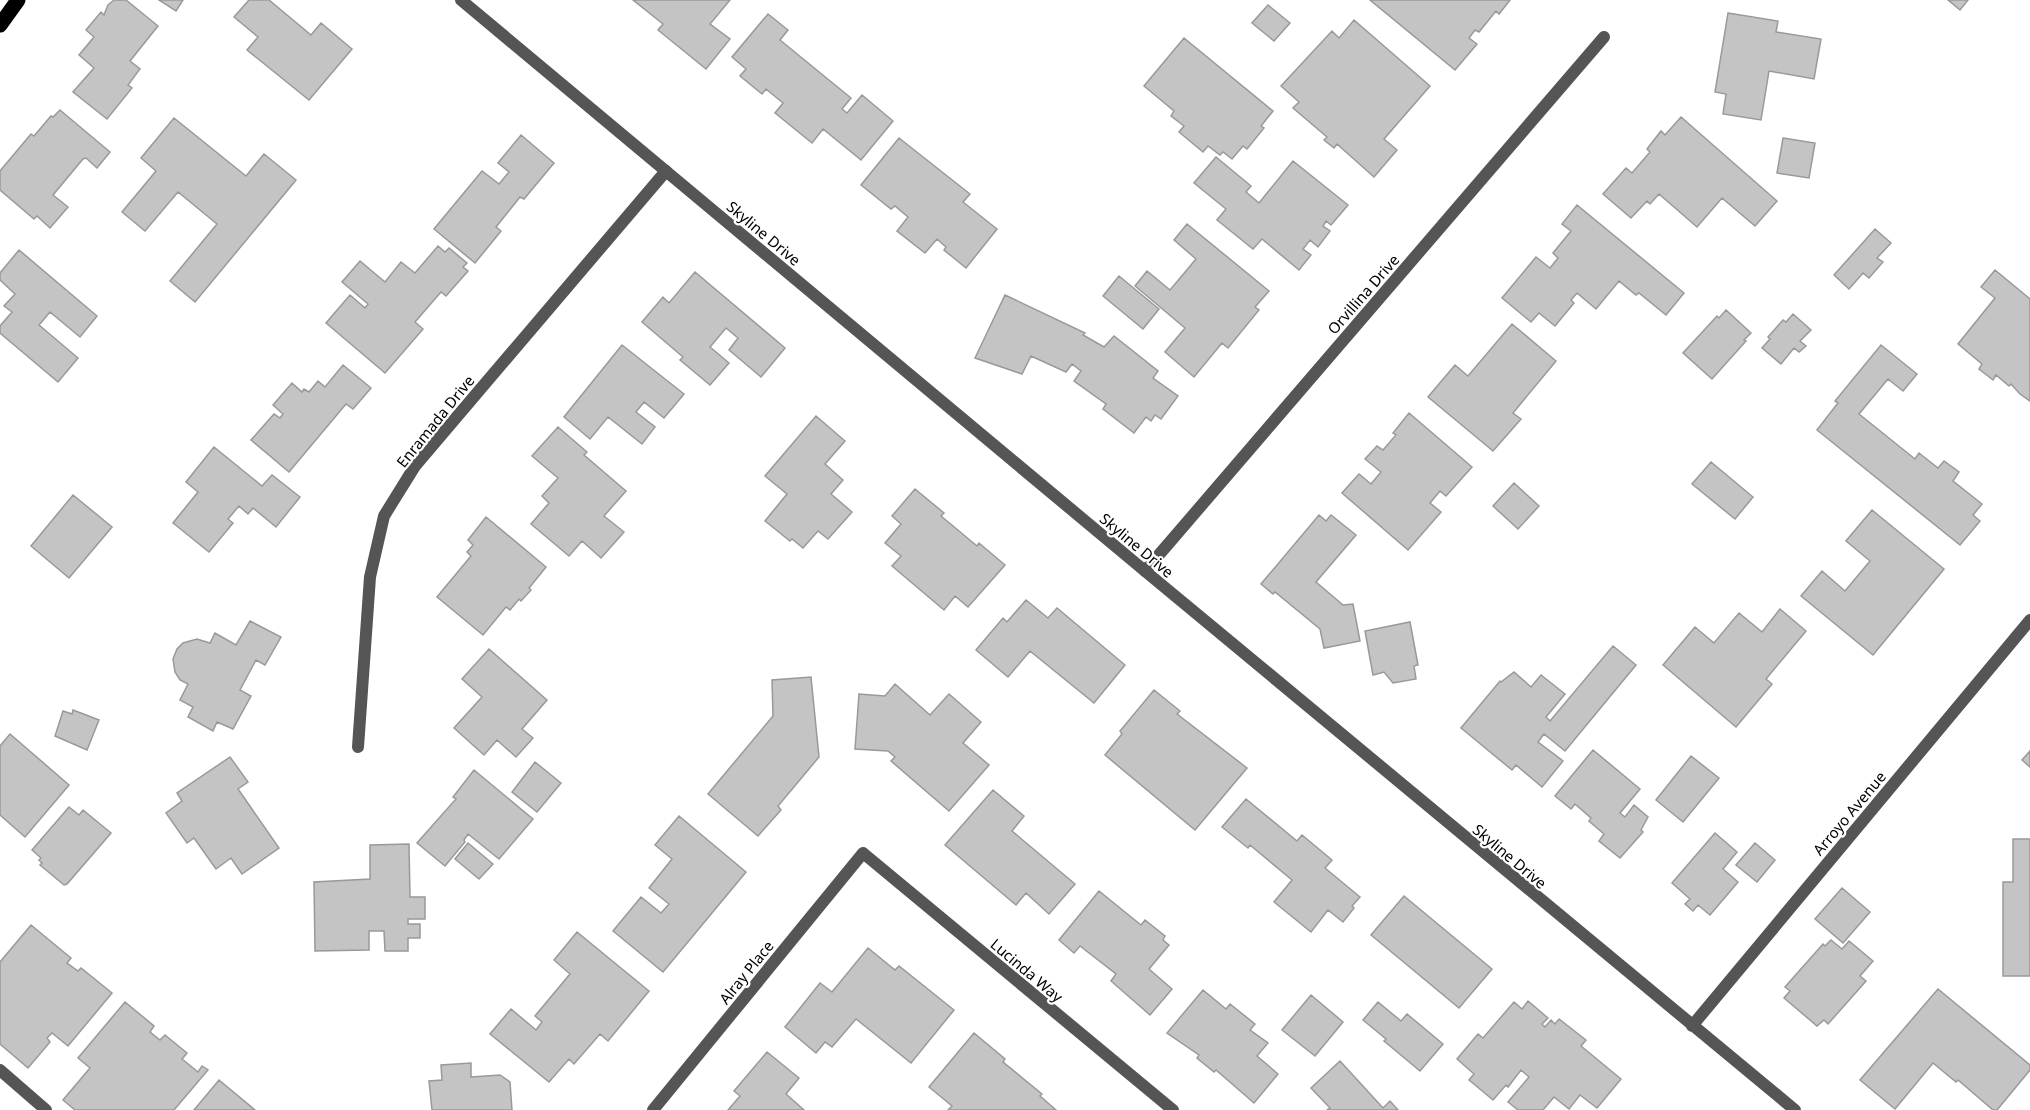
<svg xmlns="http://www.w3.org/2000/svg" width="2030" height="1110" font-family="'Noto Sans',sans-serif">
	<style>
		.building { fill: #c4c4c4; stroke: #999; stroke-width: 1.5 }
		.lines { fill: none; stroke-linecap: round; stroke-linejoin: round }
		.minor { stroke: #555; stroke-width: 12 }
		.tertiary { stroke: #555; stroke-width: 12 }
		.primary { stroke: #000; stroke-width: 15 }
		.labels { text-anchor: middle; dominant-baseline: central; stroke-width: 4.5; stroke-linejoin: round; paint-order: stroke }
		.street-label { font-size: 15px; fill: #000; stroke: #fff }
	</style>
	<rect width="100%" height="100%" fill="#fff"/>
	<!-- building -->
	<path class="building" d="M114,0H126L158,26L130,61L140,69L128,85L132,88L107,119L73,92L94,68L79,55L94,37L86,30L101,12L104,15L108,5Z
		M159,0H183L176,11Z
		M249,0H269L311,35L321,23L352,49L309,100L247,50L258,37L234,17Z
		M633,0H730L710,24L730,39L706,69L658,30L663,24Z
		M1370,0H1510L1499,14L1496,11L1479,32L1475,30L1469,38L1477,44L1455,70Z
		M1948,0H1968L1960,10Z
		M1268,5L1290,23L1274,41L1252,23Z
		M1728,13L1778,21L1776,32L1821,39L1814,79L1769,71L1761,120L1723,114L1726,94L1715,92Z
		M768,14L788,30L780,40L851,98L842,109L847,113L862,95L893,121L861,160L823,129L812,143L775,113L783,103L766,89L762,94L740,76L746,69L732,57Z
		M1354,20L1430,86L1384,139L1397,150L1374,177L1337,144L1334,148L1324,140L1327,137L1293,108L1299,102L1281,86L1332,31L1339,38Z
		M1184,38L1273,111L1261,126L1264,128L1247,149L1243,146L1232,159L1223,152L1220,155L1208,146L1203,152L1179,132L1184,126L1171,116L1174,111L1144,86Z
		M60,110L110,152L97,168L86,158L83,159L53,195L68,207L50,228L37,216L34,219L0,190V171L31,134L34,136L51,116L53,117Z
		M1681,117L1777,201L1755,226L1722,198L1697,227L1659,194L1650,204L1647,201L1631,218L1603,194L1626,168L1632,173L1650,152L1647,149L1661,131L1665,135Z
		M174,118L246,176L264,154L296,180L195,302L170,281L217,224L178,192L145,231L122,212L156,171L141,158Z
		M521,135L554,163L524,199L520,197L496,227L501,231L475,263L434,229L482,171L499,184L509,172L498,163Z
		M899,138L970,194L963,202L997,229L966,268L944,250L946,247L937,239L925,253L897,231L908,217L895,206L891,209L861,185Z
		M1783,138L1815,143L1809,178L1777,173Z
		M1216,157L1251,186L1246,192L1259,203L1293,161L1348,205L1331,225L1326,221L1323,226L1330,231L1318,247L1310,240L1303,249L1311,255L1299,270L1262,239L1253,249L1217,220L1226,209L1194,183Z
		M1577,205L1684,293L1666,315L1639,293L1636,295L1619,281L1596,309L1577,293L1571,300L1574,303L1555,326L1539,313L1531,322L1502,298L1536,257L1550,268L1558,258L1553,253L1571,231L1562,224Z
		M1187,224L1269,291L1255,307L1259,310L1228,348L1222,343L1194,377L1165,352L1185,328L1135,286L1147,271L1170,290L1196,259L1174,240Z
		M1875,229L1891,243L1877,258L1883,262L1869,278L1863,273L1849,289L1834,275Z
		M438,246L445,252L449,248L467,263L463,267L468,271L446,296L441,292L415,322L423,329L385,373L326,323L350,295L365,308L368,304L342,282L360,261L385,282L401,262L415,273Z
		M19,250L97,316L80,337L50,312L39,325L78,358L58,382L0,333V326L12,312L4,306L15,294L0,280V273Z
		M1995,270L2030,299V401L2020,394L2011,384L2009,386L1996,375L1993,380L1979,369L1982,364L1958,344L1995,298L1981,287Z
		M695,272L785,348L761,377L729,350L738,338L726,328L710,347L729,363L710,385L680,360L683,357L642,322L663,297L669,303Z
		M1119,276L1159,309L1143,329L1103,296Z
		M1005,295L1085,333L1083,335L1104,347L1114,336L1158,371L1153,378L1178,396L1161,419L1155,415L1151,421L1146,417L1134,433L1103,409L1106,404L1074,381L1081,371L1072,364L1066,372L1031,356L1022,374L975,358Z
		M1726,310L1751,333L1744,340L1746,341L1712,379L1683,353L1717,316L1719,318Z
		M1793,314L1811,330L1800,341L1806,346L1799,352L1794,348L1781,364L1762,348L1770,339L1768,337L1783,320L1786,322Z
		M1512,324L1556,361L1513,413L1521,419L1493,451L1428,397L1455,365L1468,376Z
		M622,345L684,394L664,418L644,402L636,412L655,427L642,444L608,417L590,439L564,417Z
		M1881,345L1917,374L1903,391L1888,379L1859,414L1915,459L1919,453L1938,468L1944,461L1959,472L1953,481L1982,504L1973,515L1980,521L1960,545L1817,430L1838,403L1835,401Z
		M343,365L371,388L353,409L346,404L289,472L251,440L274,414L280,418L283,414L273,405L292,383L302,392L304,389L309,392L318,381L325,387Z
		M1409,413L1472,467L1446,496L1440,491L1430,503L1441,512L1408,550L1342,493L1359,474L1371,484L1381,472L1365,459L1377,446L1383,450L1396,435L1393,433Z
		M816,416L845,441L825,464L843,480L831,494L852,512L828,539L818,531L803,548L792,539L790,541L765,521L787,494L765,476Z
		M558,427L587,452L584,455L626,491L604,516L624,532L601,558L582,541L569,556L531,524L549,503L542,496L558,478L532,456Z
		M214,447L262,486L272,475L300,497L276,527L253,508L248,514L239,506L228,519L233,523L209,552L173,523L198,492L186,482Z
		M1711,462L1753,497L1735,519L1692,484Z
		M1514,483L1539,506L1518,529L1493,506Z
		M915,489L944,513L941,516L977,546L979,543L1005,565L968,607L955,596L944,610L892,566L901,556L885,543L901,524L892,516Z
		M73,495L112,527L69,578L31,546Z
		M1872,510L1944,569L1873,655L1801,596L1822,571L1845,591L1870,561L1846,541Z
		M1319,515L1326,521L1331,515L1356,535L1316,582L1343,605L1353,604L1360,641L1324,648L1320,629L1275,592L1273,594L1261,584Z
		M486,517L546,567L529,588L531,590L521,601L519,599L510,610L506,607L483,635L437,597L471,556L467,552L473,545L468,540Z
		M1026,600L1048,618L1057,608L1125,665L1094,703L1030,651L1008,677L976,650L1003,618L1007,622Z
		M1780,609L1806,631L1766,679L1772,684L1736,727L1663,665L1695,627L1714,643L1739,613L1762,632Z
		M250,621L281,637L265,665L256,660L240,690L251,696L233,729L217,722L213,731L188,717L193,707L180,700L188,684L180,680L175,672L173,659L177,649L183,643L197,639L210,643L215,633L236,645Z
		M1410,622L1418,665L1414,666L1416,679L1393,683L1384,672L1373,675L1365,631Z
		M1613,646L1636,665L1565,751L1544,734L1538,742L1563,761L1542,787L1516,765L1512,770L1461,728L1500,681L1501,682L1514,672L1531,687L1541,675L1565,694L1546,717L1550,721Z
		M489,649L547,700L522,729L533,738L516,757L497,740L484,755L454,728L482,697L462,679Z
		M811,677L819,757L778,806L781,810L758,836L708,794L773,716L772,680Z
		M895,684L930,715L949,694L981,722L963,743L989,765L949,811L891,761L895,757L888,751L855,749L859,694L885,696Z
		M1154,690L1180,711L1177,714L1247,768L1195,830L1105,755L1122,734L1120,731Z
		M73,710L99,720L87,750L55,736L63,711L72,714Z
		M10,734L69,785L25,837L0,815V746Z
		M1593,750L1640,789L1620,813L1625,817L1634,805L1648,817L1641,830L1643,832L1620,858L1599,841L1604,834L1589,821L1591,818L1575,804L1571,809L1555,796Z
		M2030,751V767L2022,760Z
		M1691,756L1719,778L1683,822L1656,800Z
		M230,757L248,782L238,789L279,848L242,874L231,858L216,869L194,838L187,843L166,813L182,801L177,793Z
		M535,762L561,783L537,812L512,792Z
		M474,770L533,819L499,859L468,834L464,840L465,842L445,866L417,843L456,799L453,797Z
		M993,790L1024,816L1012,831L1075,884L1049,914L1026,893L1016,905L945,845Z
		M1246,799L1297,841L1302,835L1332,860L1325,868L1360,897L1352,906L1354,908L1343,922L1328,910L1311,932L1274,902L1292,880L1250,845L1248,848L1222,827Z
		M69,807L79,815L83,810L111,833L67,884L64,885L40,865L42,863L39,860L41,858L32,850Z
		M679,816L746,872L663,972L613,931L641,897L661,913L669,904L649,888L672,859L655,845Z
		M1715,833L1737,852L1723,869L1738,882L1710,915L1698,905L1693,911L1685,904L1690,899L1672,883Z
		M2013,839H2030V976H2003V882H2013Z
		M468,843L493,864L479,879L455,859Z
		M1755,843L1775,860L1757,882L1736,865Z
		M409,844L410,897H425V919H408V924H420V938H408V951H385L384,931H369V950L315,951L314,882L370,879V845Z
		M1842,888L1870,912L1843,943L1815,919Z
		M1099,891L1141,925L1145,920L1165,936L1163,940L1169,945L1149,969L1172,989L1150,1015L1111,981L1116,974L1080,946L1074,953L1059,940Z
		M1404,896L1492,969L1459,1008L1371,935Z
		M31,925L71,958L67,963L78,971L81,968L112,993L68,1046L52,1033L47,1038L50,1042L28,1068L0,1044V962Z
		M577,932L649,991L608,1041L600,1034L574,1064L569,1059L549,1082L490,1034L511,1009L536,1030L542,1022L535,1016L570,974L554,960Z
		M1831,940L1842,949L1849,941L1873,961L1860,976L1866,981L1828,1024L1824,1020L1817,1026L1784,998L1790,991L1785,987L1823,944L1825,946Z
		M868,948L895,970L899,966L954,1010L911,1063L856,1019L832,1047L825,1042L816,1053L785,1027L820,983L832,992Z
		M1938,989L2030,1065V1070L1997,1110H1993L1958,1080L1956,1082L1933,1063L1895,1109L1860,1080Z
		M1203,990L1226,1009L1230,1004L1255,1024L1250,1030L1268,1043L1257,1056L1278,1074L1254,1103L1216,1070L1214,1072L1197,1058L1199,1055L1167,1033Z
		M1311,995L1343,1022L1315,1056L1282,1030Z
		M1528,1001L1548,1018L1542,1024L1545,1027L1551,1020L1555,1024L1559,1019L1586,1040L1581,1046L1621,1079L1597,1108L1580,1095L1569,1109L1554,1097L1543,1110H1518L1508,1102L1529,1077L1521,1070L1508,1087L1506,1085L1493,1100L1469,1080L1474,1074L1457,1059L1478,1034L1483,1038L1514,1002L1522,1009Z
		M125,1002L154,1026L150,1032L160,1040L165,1035L187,1053L182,1059L198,1072L202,1066L208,1070L174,1110H75L63,1100L90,1068L78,1058Z
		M1378,1002L1401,1021L1407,1014L1443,1044L1420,1071L1384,1041L1386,1039L1363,1020Z
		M974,1033L1005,1059L1003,1062L1042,1094L1040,1096L1056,1110H948L952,1106L929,1087Z
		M767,1052L799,1078L786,1094L804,1110H728L740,1096L734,1091Z
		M1340,1061L1383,1108L1390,1101L1398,1110H1327L1330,1108L1311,1088Z
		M471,1063V1077L500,1075L510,1082L512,1110H432L429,1081L442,1080L441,1065Z
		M219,1080L255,1110H194Z"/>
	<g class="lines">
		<!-- minor -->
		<path class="minor" d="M1145,571L1604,37
			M358,747L370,577L384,516L415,466L666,171
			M0,1070L46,1110
			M653,1110L863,853L1173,1110"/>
		<!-- tertiary -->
		<path class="tertiary" d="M461,0L1145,571L1795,1110
			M1692,1026L2030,620"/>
		<!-- primary -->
		<path class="primary" d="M0,25L18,0"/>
	</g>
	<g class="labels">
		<!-- street labels -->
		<g class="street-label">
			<text transform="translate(764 233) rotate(40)">Skyline Drive</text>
			<text transform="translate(1363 294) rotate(-49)">Orvillina Drive</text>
			<text transform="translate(435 421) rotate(-51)">Enramada Drive</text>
			<text transform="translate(1137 545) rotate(40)">Skyline Drive</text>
			<text transform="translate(1849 813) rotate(-50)">Arroyo Avenue</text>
			<text transform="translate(1510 856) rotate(40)">Skyline Drive</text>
			<text transform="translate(1027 970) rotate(40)">Lucinda Way</text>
			<text transform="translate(746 972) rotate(-51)">Alray Place</text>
		</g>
	</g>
</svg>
